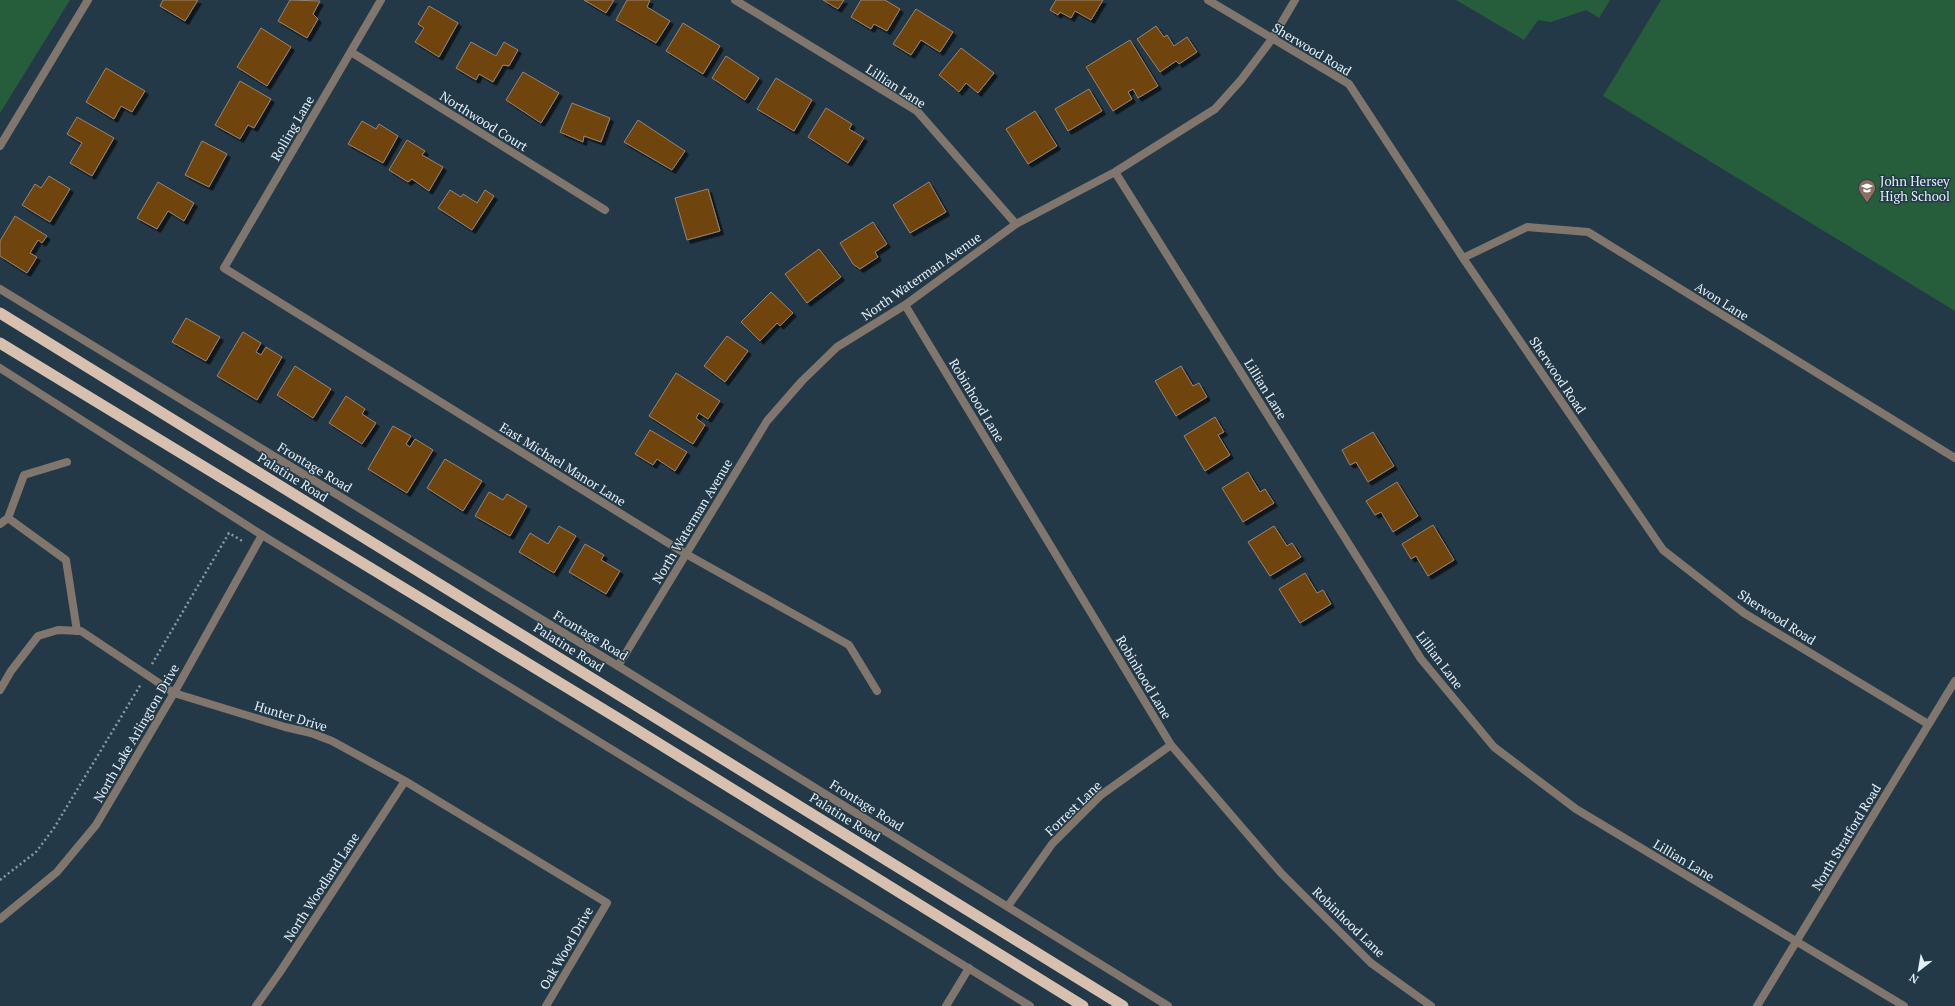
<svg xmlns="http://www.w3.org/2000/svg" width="1955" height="1006" font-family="'PT Serif',serif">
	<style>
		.green { fill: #265e3c }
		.building { fill: #6f4411; stroke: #988471; filter: url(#shadow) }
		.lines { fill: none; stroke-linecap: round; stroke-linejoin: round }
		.path { stroke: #8999a5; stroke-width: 2.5; stroke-dasharray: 2 3; stroke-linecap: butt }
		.service { stroke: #80766e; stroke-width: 8 }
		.minor { stroke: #80766e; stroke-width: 8 }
		.tertiary { stroke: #80766e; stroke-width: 8 }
		.trunk { stroke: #d7c0b0; stroke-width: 11 }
		.labels { text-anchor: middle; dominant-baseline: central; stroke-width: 3; stroke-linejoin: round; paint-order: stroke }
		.street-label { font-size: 13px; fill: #e3eff8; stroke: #243947 }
		.poi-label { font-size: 13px; fill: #e3eff8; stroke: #243947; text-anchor: start }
	</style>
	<defs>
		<filter id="shadow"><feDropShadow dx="3.5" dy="3.5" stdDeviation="0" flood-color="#0009"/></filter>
	</defs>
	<rect width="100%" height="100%" fill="#243947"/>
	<!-- green -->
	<path class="green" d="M0,0H70L0,113Z
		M1456,0H1610L1599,18L1586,10L1551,22L1538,20L1524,40Z
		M1661,0H1955V311L1603,96Z"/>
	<!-- building -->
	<path class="building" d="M163,0H198L185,21L160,6Z
		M290,0L320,1L313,14L318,19L307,38L278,21Z
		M584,0H614L606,13Z
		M627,0H650L647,7L670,21L656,43L616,20Z
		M823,0H844L838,9Z
		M861,0H885L900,9L887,31L874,24L871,29L851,17Z
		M1056,0H1103L1091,20L1075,11L1071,18L1060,12L1058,15L1050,10Z
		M429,6L458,23L439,57L415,42L424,28L418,24Z
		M916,9L953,32L940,52L921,40L911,55L893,44Z
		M683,23L720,46L703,74L666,51Z
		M1156,26L1164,37L1167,35L1174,46L1187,37L1197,52L1179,64L1176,61L1160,72L1137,39Z
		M261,28L291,47L267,86L237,67Z
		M1130,40L1158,86L1138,98L1133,89L1128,92L1132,99L1113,111L1086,67Z
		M471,42L496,56L504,42L518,50L509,66L503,65L493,82L479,74L476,80L456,68Z
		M961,48L994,73L978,93L966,83L959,92L939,75Z
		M726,56L759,78L745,100L712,78Z
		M106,68L145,91L132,112L121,106L114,119L86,102Z
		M523,72L559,93L541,123L506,100Z
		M776,78L812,100L794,131L757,109Z
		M240,81L271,99L254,128L248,125L240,139L215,125Z
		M1089,89L1102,111L1068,131L1055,109Z
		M572,103L610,118L601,142L584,136L583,142L560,132Z
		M826,108L852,124L849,129L864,138L848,163L808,137Z
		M1035,111L1057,146L1028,164L1006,129Z
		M77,117L114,138L92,176L70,163L82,143L67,134Z
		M638,120L685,151L672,170L624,142Z
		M362,121L376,129L379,124L398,136L383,163L348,144Z
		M407,140L425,151L422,155L443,167L429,191L412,179L408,182L389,170Z
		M202,141L227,154L209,187L185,175Z
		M49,176L70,189L50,222L22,205L35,184L41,188Z
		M158,182L194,203L184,221L168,211L157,229L137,218Z
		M929,182L946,212L910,233L893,205Z
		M708,189L720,231L687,240L675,198Z
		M450,190L461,197L463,194L477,203L485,190L494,196L472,230L438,208Z
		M15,216L47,236L42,243L38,240L30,253L37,257L27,273L0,256V241Z
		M873,222L887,244L875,252L878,257L860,269L853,264L840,243Z
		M819,249L841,277L807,303L785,274Z
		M771,292L793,313L780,326L777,323L760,341L741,322Z
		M186,318L220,337L206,361L172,342Z
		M243,332L261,343L256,352L261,355L266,347L282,357L257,400L217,376Z
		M727,336L748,351L725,382L704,366Z
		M295,366L331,389L313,418L277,395Z
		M1181,366L1193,386L1199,383L1207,397L1176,416L1155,381Z
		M676,373L720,401L708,419L699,413L696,418L705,425L693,444L649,416Z
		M346,396L365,409L362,414L376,423L362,444L329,423Z
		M1215,417L1224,432L1218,435L1230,455L1205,471L1184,436Z
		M393,426L411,436L406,444L410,447L415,439L433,450L407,493L368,469Z
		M650,430L687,452L675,471L657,459L653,465L635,454Z
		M1373,432L1394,466L1368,482L1356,462L1350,465L1342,450Z
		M445,459L482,481L463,511L427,488Z
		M1248,472L1260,492L1265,489L1274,503L1243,522L1222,488Z
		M1397,482L1418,516L1393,532L1381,512L1375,515L1366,501Z
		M489,492L503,500L507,494L527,506L510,536L475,516Z
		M1433,525L1454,560L1428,576L1416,556L1411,559L1402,544Z
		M559,526L576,536L554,573L519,552L530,533L548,544Z
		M1274,526L1287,546L1292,543L1301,557L1270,576L1248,542Z
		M585,544L604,555L601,560L620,571L606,594L569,572Z
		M1305,573L1317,593L1323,590L1331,604L1300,623L1279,589Z"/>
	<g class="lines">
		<!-- path -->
		<path class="path" d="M152,664L229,533L244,542
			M0,880L36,852L54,828L141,684"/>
		<!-- service -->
		<path class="service" d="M67,462L24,475L8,518L66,560L77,631
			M0,524L8,518"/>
		<!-- minor -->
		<path class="minor" d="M381,0L224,268L686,554L849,645L877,691
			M735,0L917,111L1016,224
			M1208,0L1349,84L1463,258L1663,550L1744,613L1928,724
			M351,52L605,210
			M0,146L88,0
			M1115,172L1421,659L1494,747L1576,809L1904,1006
			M1463,258L1527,227L1588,232L1955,458
			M905,305L1171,745L1281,873L1371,963L1431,1006
			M618,666L767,421L802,381L837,347L905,305L1016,224L1115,172L1215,109L1241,80L1272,39L1295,0
			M0,690L11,671L38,636L58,630L81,631L174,693L285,727L311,733L332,741L405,781L607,903L546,1006
			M1008,906L1052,844L1101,795L1171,745
			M0,919L57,872L96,825L174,693L262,535
			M256,1006L280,972L405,781
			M946,1006L969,968
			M1757,1006L1955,681"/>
		<!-- tertiary -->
		<path class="tertiary" d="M0,289L618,666L1168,1006
			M0,368L262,535L1030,1006"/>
		<!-- trunk -->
		<path class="trunk" d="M0,313L1123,1006
			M0,343L624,722L1083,1006"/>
	</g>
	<!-- icons -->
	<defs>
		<symbol id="school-pin" viewBox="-11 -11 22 30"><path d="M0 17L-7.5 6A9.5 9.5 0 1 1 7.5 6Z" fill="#8d6e63" stroke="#243947"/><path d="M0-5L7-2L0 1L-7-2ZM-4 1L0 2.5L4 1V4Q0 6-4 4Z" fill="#fff"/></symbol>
	</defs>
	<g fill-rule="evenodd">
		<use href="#school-pin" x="1857" y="178" width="20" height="27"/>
	</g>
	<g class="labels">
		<!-- street labels -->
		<g class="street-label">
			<text transform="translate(1312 49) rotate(31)">Sherwood Road</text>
			<text transform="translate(896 86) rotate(33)">Lillian Lane</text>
			<text transform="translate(484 121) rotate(32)">Northwood Court</text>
			<text transform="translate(292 128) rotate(-60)">Rolling Lane</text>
			<text transform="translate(921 276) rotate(-35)">North Waterman Avenue</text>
			<text transform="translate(1722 301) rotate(32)">Avon Lane</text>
			<text transform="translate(1558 375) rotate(56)">Sherwood Road</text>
			<text transform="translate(1266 389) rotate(58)">Lillian Lane</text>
			<text transform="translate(977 400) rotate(59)">Robinhood Lane</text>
			<text transform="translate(563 464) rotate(32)">East Michael Manor Lane</text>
			<text transform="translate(315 467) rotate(31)">Frontage Road</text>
			<text transform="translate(293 477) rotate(32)">Palatine Road</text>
			<text transform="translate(692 521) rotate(-59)">North Waterman Avenue</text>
			<text transform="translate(1777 617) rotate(33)">Sherwood Road</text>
			<text transform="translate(591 635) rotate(31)">Frontage Road</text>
			<text transform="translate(569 647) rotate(32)">Palatine Road</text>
			<text transform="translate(1440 660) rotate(53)">Lillian Lane</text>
			<text transform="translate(1144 677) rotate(59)">Robinhood Lane</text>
			<text transform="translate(291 716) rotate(17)">Hunter Drive</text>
			<text transform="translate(136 733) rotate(-60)">North Lake Arlington Drive</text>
			<text transform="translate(867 805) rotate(32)">Frontage Road</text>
			<text transform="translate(1073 808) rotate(-44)">Forrest Lane</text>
			<text transform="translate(845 817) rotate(32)">Palatine Road</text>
			<text transform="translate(1846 837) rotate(-59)">North Stratford Road</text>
			<text transform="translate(1684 860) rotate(31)">Lillian Lane</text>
			<text transform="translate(321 887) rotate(-57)">North Woodland Lane</text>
			<text transform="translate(1349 922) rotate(44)">Robinhood Lane</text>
			<text transform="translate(566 948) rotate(-60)">Oak Wood Drive</text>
		</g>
		<!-- poi labels -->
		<g class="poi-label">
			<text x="1880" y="181">John Hersey<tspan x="1880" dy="15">High School</tspan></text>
		</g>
	</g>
	<!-- north arrow -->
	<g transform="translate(1919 970) rotate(211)" stroke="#243947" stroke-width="3" paint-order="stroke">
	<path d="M0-3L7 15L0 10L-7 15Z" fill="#e3eff8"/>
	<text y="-6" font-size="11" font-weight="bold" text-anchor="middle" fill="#e3eff8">N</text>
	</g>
</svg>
